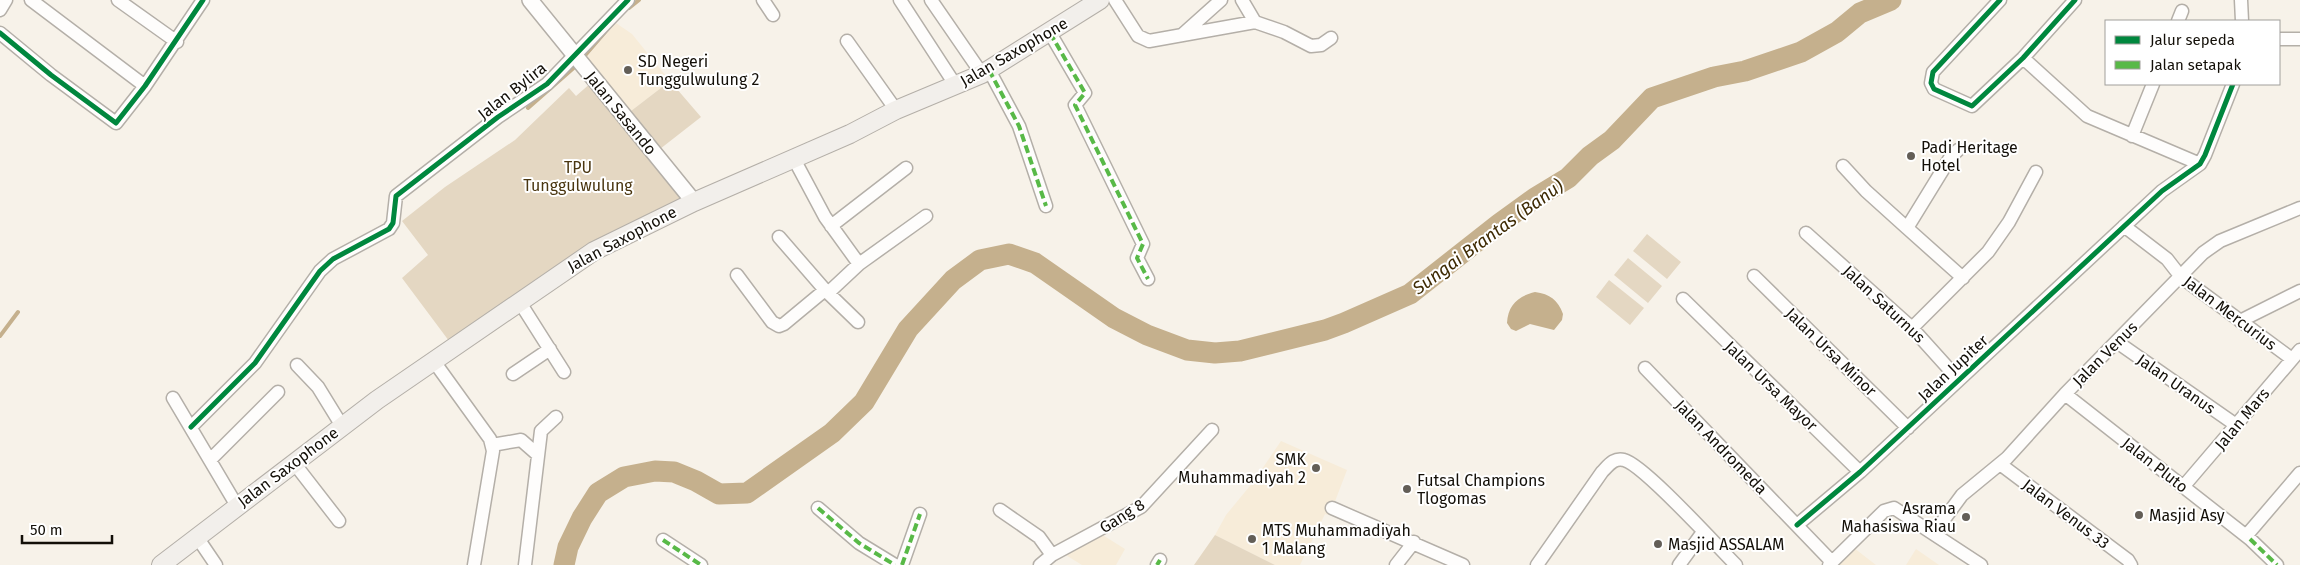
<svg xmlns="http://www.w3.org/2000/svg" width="2300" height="565" font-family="'Fira Sans',sans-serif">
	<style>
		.built { fill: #f7ecd9 }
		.green { fill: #e4d7c2 }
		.water { fill: #c5b08d }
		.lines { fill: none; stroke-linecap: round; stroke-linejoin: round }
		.stream { stroke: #c5b08d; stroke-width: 4 }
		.river { stroke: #c5b08d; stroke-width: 21 }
		.minor-casing { stroke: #b4afa8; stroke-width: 15 }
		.tertiary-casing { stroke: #b4afa8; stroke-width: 18 }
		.secondary-casing { stroke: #b4afa8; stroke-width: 20 }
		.minor { stroke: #fefdfc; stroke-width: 12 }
		.tertiary { stroke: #fefdfc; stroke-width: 15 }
		.secondary { stroke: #f2efeb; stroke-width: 18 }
		.quiet { stroke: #58b947; stroke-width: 4; stroke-dasharray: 8 4; stroke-linecap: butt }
		.cycleway-casing { stroke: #fff; stroke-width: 8 }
		.cycleway { stroke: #00873e; stroke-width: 5 }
		.poi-dot { fill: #635e57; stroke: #fff; stroke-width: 2 }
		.labels { text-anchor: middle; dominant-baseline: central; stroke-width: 4; stroke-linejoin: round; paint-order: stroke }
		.street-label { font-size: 16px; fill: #130f08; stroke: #fff }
		.poi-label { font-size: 16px; fill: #130f08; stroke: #fff; text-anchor: start }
		.park-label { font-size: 16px; fill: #4a3610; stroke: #fff }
		.water-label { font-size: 18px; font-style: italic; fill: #3f2b04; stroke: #fff }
	</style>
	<rect width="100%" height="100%" fill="#f7f2e9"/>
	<!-- built -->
	<path class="built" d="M616,23L632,34L670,81L631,111L586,58Z
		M1281,441L1347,470L1334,504L1328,515L1325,514L1300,565H1275L1215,535L1226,515L1254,481Z
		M1101,534L1125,549L1116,565H1082L1064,554Z
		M1854,548L1876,565H1837Z
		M1916,549L1939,565H1906Z"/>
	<!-- green -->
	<path class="green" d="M670,81L701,117L660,149L631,111Z
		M592,82L683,196V201L584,250L545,273L449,341L402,278L428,255L402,221L445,187L515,140L569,88L576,96Z
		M1647,234L1681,262L1667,279L1633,251Z
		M1628,258L1662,286L1648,303L1614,275Z
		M1609,280L1644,308L1630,325L1596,297Z
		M1215,535L1275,565H1194Z"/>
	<!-- water -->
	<path class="water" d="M1535,292C1550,294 1558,300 1563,314L1562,320L1554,330L1530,324L1516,331L1511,329L1507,323C1508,305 1518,296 1535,292Z"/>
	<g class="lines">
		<!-- stream -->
		<path class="stream" d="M629,8L639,0
			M582,59L613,23
			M528,108L577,65
			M0,336L18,312"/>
		<!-- river -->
		<path class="river" d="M564,565L568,547L582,518L598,493L624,477L655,471L674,472L696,481L719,494L747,493L832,433L864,402L908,329L953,280L980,260L1009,254L1035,263L1114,318L1147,335L1187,350L1215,353L1240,351L1325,330L1344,323L1410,294L1499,224L1535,198L1568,178L1590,156L1612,140L1652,98L1714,77L1745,71L1801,52L1837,32L1860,13L1891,0"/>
		<defs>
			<path id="minor" d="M31,0L145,86
				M118,0L177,42
				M763,0L773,15
				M900,0L956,86
				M931,0L982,74
				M1115,0L1138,36L1149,41L1255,22L1284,32L1311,46L1321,45L1331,38
				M1242,0L1255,22
				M2000,0L1933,72L1931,83L1934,89L1972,106L2023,58L2075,0
				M2241,0L2242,21
				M0,10L6,0
				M2178,21L2182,11
				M0,33L51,75L116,123L145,86L203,0
				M1050,33L1085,93L1075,105L1143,244L1137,258L1148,279
				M1183,34L1221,0
				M2279,39H2300
				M847,41L896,110
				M2023,58L2087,116L2200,164
				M989,70L1019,126L1046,206
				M2132,136L2153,84
				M1958,150L1950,158L1907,228L1963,278
				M794,159L825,217L859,264
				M1843,166L1866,191L1907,228
				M831,226L906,168
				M2124,226L2167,259L2181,277L2292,359
				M1806,233L1912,328L1958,379
				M779,237L825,290L858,322
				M737,275L772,322L779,326L784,324L825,290
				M1754,276L1908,428
				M828,293L859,264L926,216
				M1683,299L1860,472
				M519,301L564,372
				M2240,321L2300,291
				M1912,328L1988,252L2009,222L2036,172
				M2117,342L2236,425
				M433,360L490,439L493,451L474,565
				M297,365L318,387L342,426
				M1645,368L1832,562
				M513,374L550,349
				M2065,394L2250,539L2277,565
				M173,398L237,506
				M191,427L255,363L320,271L333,259L389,229L393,223L396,196L498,117L547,84L628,0
				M492,445L521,440L537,454
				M210,460L278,392
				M294,463L339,521
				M2000,464L2128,560L2131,565
				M2183,487L2300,350
				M818,508L859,543L895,565
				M1332,508L1463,565
				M1000,510L1039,537L1052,555
				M1797,525L1860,472L2162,191L2200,164L2205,155L2233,84
				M1934,533L1962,495L2007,458L2065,394L2203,253L2220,241L2300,208
				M2246,536L2300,473
				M197,537L216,565
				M663,540L701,565
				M525,565L541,431L556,417
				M902,565L920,514
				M1040,565L1052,555L1141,507L1212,430
				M1157,565L1160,560
				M1396,565L1414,542
				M1537,565L1602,472C1608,466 1614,457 1624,460C1644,465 1717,546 1736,565
				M1679,565L1703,532
				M1829,565L1884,511L1894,508L1981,565"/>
			<path id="tertiary" d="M530,0L694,202"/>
			<path id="secondary" d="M161,565L377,400L594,251L694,202L850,134L896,110L982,74L1100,0"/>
		</defs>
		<!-- minor casing -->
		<use href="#minor" class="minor-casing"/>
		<!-- tertiary casing -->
		<use href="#tertiary" class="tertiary-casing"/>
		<!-- secondary casing -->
		<use href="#secondary" class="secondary-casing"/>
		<!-- minor -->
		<use href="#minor" class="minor"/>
		<!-- tertiary -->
		<use href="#tertiary" class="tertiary"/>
		<!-- secondary -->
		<use href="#secondary" class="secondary"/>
		<!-- quiet -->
		<path class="quiet" d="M1050,33L1085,93L1075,105L1143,244L1137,258L1148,279
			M989,70L1019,126L1046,206
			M818,508L859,543L895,565
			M2250,539L2277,565
			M663,540L701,565
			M902,565L920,514
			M1157,565L1160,560"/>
		<defs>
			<path id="cycleway" d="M2000,0L1933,72L1931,83L1934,89L1972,106L2023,58L2075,0
				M0,33L51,75L116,123L145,86L203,0
				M191,427L255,363L320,271L333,259L389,229L393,223L396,196L498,117L547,84L628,0
				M1797,525L1860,472L2162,191L2200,164L2205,155L2233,84"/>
		</defs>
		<!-- cycleway casing -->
		<use href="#cycleway" class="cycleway-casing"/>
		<!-- cycleway -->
		<use href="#cycleway" class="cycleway"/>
	</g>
	<!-- markers -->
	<g class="poi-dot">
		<circle cx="628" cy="70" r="5"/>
		<circle cx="1911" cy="156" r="5"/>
		<circle cx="1316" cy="468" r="5"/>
		<circle cx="1407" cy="489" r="5"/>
		<circle cx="2139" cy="515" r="5"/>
		<circle cx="1966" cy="517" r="5"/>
		<circle cx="1252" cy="539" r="5"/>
		<circle cx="1658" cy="544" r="5"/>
	</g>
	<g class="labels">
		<!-- street labels -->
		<g class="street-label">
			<text transform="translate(1014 52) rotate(-30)">Jalan Saxophone</text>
			<text transform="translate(512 91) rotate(-38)">Jalan Bylira</text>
			<text transform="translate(621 113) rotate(51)">Jalan Sasando</text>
			<text transform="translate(622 239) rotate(-28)">Jalan Saxophone</text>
			<text transform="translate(1884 304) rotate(43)">Jalan Saturnus</text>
			<text transform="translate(2230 313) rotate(37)">Jalan Mercurius</text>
			<text transform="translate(1831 352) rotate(44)">Jalan Ursa Minor</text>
			<text transform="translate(2105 354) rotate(-45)">Jalan Venus</text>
			<text transform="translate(1953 368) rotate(-43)">Jalan Jupiter</text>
			<text transform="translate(2176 384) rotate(35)">Jalan Uranus</text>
			<text transform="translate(1771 386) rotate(44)">Jalan Ursa Mayor</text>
			<text transform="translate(2242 419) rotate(-50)">Jalan Mars</text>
			<text transform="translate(1721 447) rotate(46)">Jalan Andromeda</text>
			<text transform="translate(2155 465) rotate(38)">Jalan Pluto</text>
			<text transform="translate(288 467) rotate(-37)">Jalan Saxophone</text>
			<text transform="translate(2066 514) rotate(37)">Jalan Venus 33</text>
			<text transform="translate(1122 516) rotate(-32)">Gang 8</text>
		</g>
		<!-- poi labels -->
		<g class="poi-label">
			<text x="638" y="61">SD Negeri<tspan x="638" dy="18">Tunggulwulung 2</tspan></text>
			<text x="1921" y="147">Padi Heritage<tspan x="1921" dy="18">Hotel</tspan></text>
			<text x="1306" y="459" text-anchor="end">SMK<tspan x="1306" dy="18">Muhammadiyah 2</tspan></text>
			<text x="1417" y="480">Futsal Champions<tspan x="1417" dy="18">Tlogomas</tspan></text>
			<text x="1956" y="508" text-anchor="end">Asrama<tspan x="1956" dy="18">Mahasiswa Riau</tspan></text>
			<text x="2149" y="515">Masjid Asy</text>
			<text x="1262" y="530">MTS Muhammadiyah<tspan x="1262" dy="18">1 Malang</tspan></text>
			<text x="1668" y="544">Masjid ASSALAM</text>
		</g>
		<!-- park labels -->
		<g class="park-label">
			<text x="578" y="167">TPU<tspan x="578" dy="18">Tunggulwulung</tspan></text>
		</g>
		<!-- water labels -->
		<g class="water-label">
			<text transform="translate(1488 237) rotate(-36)">Sungai Brantas (Banu)</text>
		</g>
	</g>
	<!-- legend -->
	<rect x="2105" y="20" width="175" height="65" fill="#ffffff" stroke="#a19f9c"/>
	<rect x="2115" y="36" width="25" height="8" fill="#00873e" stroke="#a19f9c"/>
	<text x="2150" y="45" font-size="15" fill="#130f08">Jalur sepeda</text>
	<rect x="2115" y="61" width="25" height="8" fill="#58b947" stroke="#a19f9c"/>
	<text x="2150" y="70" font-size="15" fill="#130f08">Jalan setapak</text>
	<!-- scale -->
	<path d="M22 535v8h90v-8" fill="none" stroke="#130f08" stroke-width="2.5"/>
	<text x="30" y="535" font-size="15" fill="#130f08" stroke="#ffffff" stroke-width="4" paint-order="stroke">50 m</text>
</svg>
